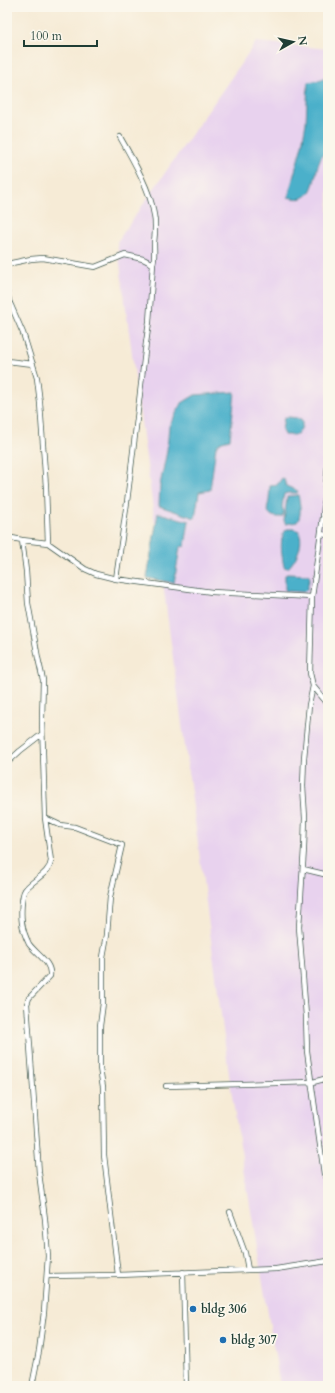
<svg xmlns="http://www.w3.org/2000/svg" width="335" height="1393" font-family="Cardo,serif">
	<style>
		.built { fill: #e8d2ee }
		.water { fill: #4bb0ca; stroke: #35767f }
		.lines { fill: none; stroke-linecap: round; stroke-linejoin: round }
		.street-casing { stroke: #3f574c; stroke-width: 6 }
		.street { stroke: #fff; stroke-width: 4.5 }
		.poi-dot { fill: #1f6fb2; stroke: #fbf7ec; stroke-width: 1.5 }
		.labels { text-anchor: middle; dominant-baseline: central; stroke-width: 3.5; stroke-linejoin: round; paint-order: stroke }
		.poi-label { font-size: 12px; font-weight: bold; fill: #1f3d34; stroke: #fbf7ec; text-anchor: start }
	</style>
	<rect width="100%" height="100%" fill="#fbf7ec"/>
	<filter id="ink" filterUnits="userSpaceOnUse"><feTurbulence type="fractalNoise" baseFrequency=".025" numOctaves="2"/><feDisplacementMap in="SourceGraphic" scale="8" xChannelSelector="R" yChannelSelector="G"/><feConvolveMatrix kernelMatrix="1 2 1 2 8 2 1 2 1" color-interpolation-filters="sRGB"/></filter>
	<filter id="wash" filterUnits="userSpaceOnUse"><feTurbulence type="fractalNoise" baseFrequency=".012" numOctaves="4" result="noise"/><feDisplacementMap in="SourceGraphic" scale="16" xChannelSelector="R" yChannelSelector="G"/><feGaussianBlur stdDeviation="0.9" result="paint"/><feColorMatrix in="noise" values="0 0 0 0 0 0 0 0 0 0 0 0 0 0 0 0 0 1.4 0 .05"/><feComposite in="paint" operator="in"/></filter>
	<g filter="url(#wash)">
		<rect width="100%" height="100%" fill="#f6ebd6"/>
		<!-- built -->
		<path class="built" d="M256,42L328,49V1386H280L232,1096L117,242Z"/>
		<!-- water -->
		<path class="water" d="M328,76V149C309,162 323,208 288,197L302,145L306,123L308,82L321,80Z
			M235,392L230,439L222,441L216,446L210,490L199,492L195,518L159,506L160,485L167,451L169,426L182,403L195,395Z
			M289,417L297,418L302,421V427L297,435H284L282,430L284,418Z
			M282,478L284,479L286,486L298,491L297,493H288L284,494L282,507L284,512L282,517C274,517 270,517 267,509L269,501L270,486L277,485Z
			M298,495C300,503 302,516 297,522L286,524L284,521L287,497L289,496Z
			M158,513L189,521L185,546L180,547L174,583L147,578Z
			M287,529H294L299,531C304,543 297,559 288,568L284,567C282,556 278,537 287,529Z
			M287,574L308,575L310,577L307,589L304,592L286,591L285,589V575Z"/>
	</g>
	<g filter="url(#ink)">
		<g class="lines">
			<defs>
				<path id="street" d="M120,137C132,158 151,191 154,215C156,224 155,234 154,243C154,250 155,257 153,264
					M7,264L31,259L43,258L95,267L125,255L143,259L153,264L149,322L146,343L127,502L116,579
					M7,292L9,301L23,333L37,378L40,403L46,487L48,543
					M7,361L33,364
					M321,534L328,535
					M7,537L22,540L48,543L85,569L96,574L116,579L212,592L312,597L310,673L313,686L328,704
					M22,540L26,571L28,603L38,658L43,680L42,720L45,818L51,861C50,874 32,880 25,890C21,896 21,916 22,923C23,930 26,938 29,944C36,954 52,962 50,976L29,998L27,1004L39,1173L45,1219L48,1256L44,1312L39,1351L32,1386
					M312,597L323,517L328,464
					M313,686L309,705L304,758L303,786L305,818L304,848L299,927L306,1016L307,1051L324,1174L328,1179
					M7,763L20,751L42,734
					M45,818L60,825L75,827L122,845L110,897L107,935L103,957V1003L100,1026V1068L103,1087L104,1155L118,1275
					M303,869L328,875
					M166,1086L313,1082L328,1078
					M230,1212L245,1253L248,1270
					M183,1272L186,1386
					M47,1276L118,1275L276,1269L328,1261"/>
			</defs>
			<!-- street casing -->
			<use href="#street" class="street-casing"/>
			<!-- street -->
			<use href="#street" class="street"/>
		</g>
	</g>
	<!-- markers -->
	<g class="poi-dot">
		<circle cx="193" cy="1309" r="4"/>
		<circle cx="223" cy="1340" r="4"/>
	</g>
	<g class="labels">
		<!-- poi labels -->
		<g class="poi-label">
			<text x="201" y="1309">bldg 306</text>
			<text x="231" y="1340">bldg 307</text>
		</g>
	</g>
	<!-- margin -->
	<rect width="335" height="1393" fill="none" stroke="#fbf7ec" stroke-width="24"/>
	<!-- north arrow -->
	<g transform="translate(293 42) rotate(82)" stroke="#fbf7ec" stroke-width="3" paint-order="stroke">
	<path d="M0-3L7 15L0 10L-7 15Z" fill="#1f3d34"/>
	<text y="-6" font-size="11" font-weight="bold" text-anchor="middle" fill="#1f3d34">N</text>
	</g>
	<!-- scale -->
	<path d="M24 40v6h73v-6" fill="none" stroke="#1f3d34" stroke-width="2"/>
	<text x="30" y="40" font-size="12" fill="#1f3d34" stroke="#fbf7ec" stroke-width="3" paint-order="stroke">100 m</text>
</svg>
